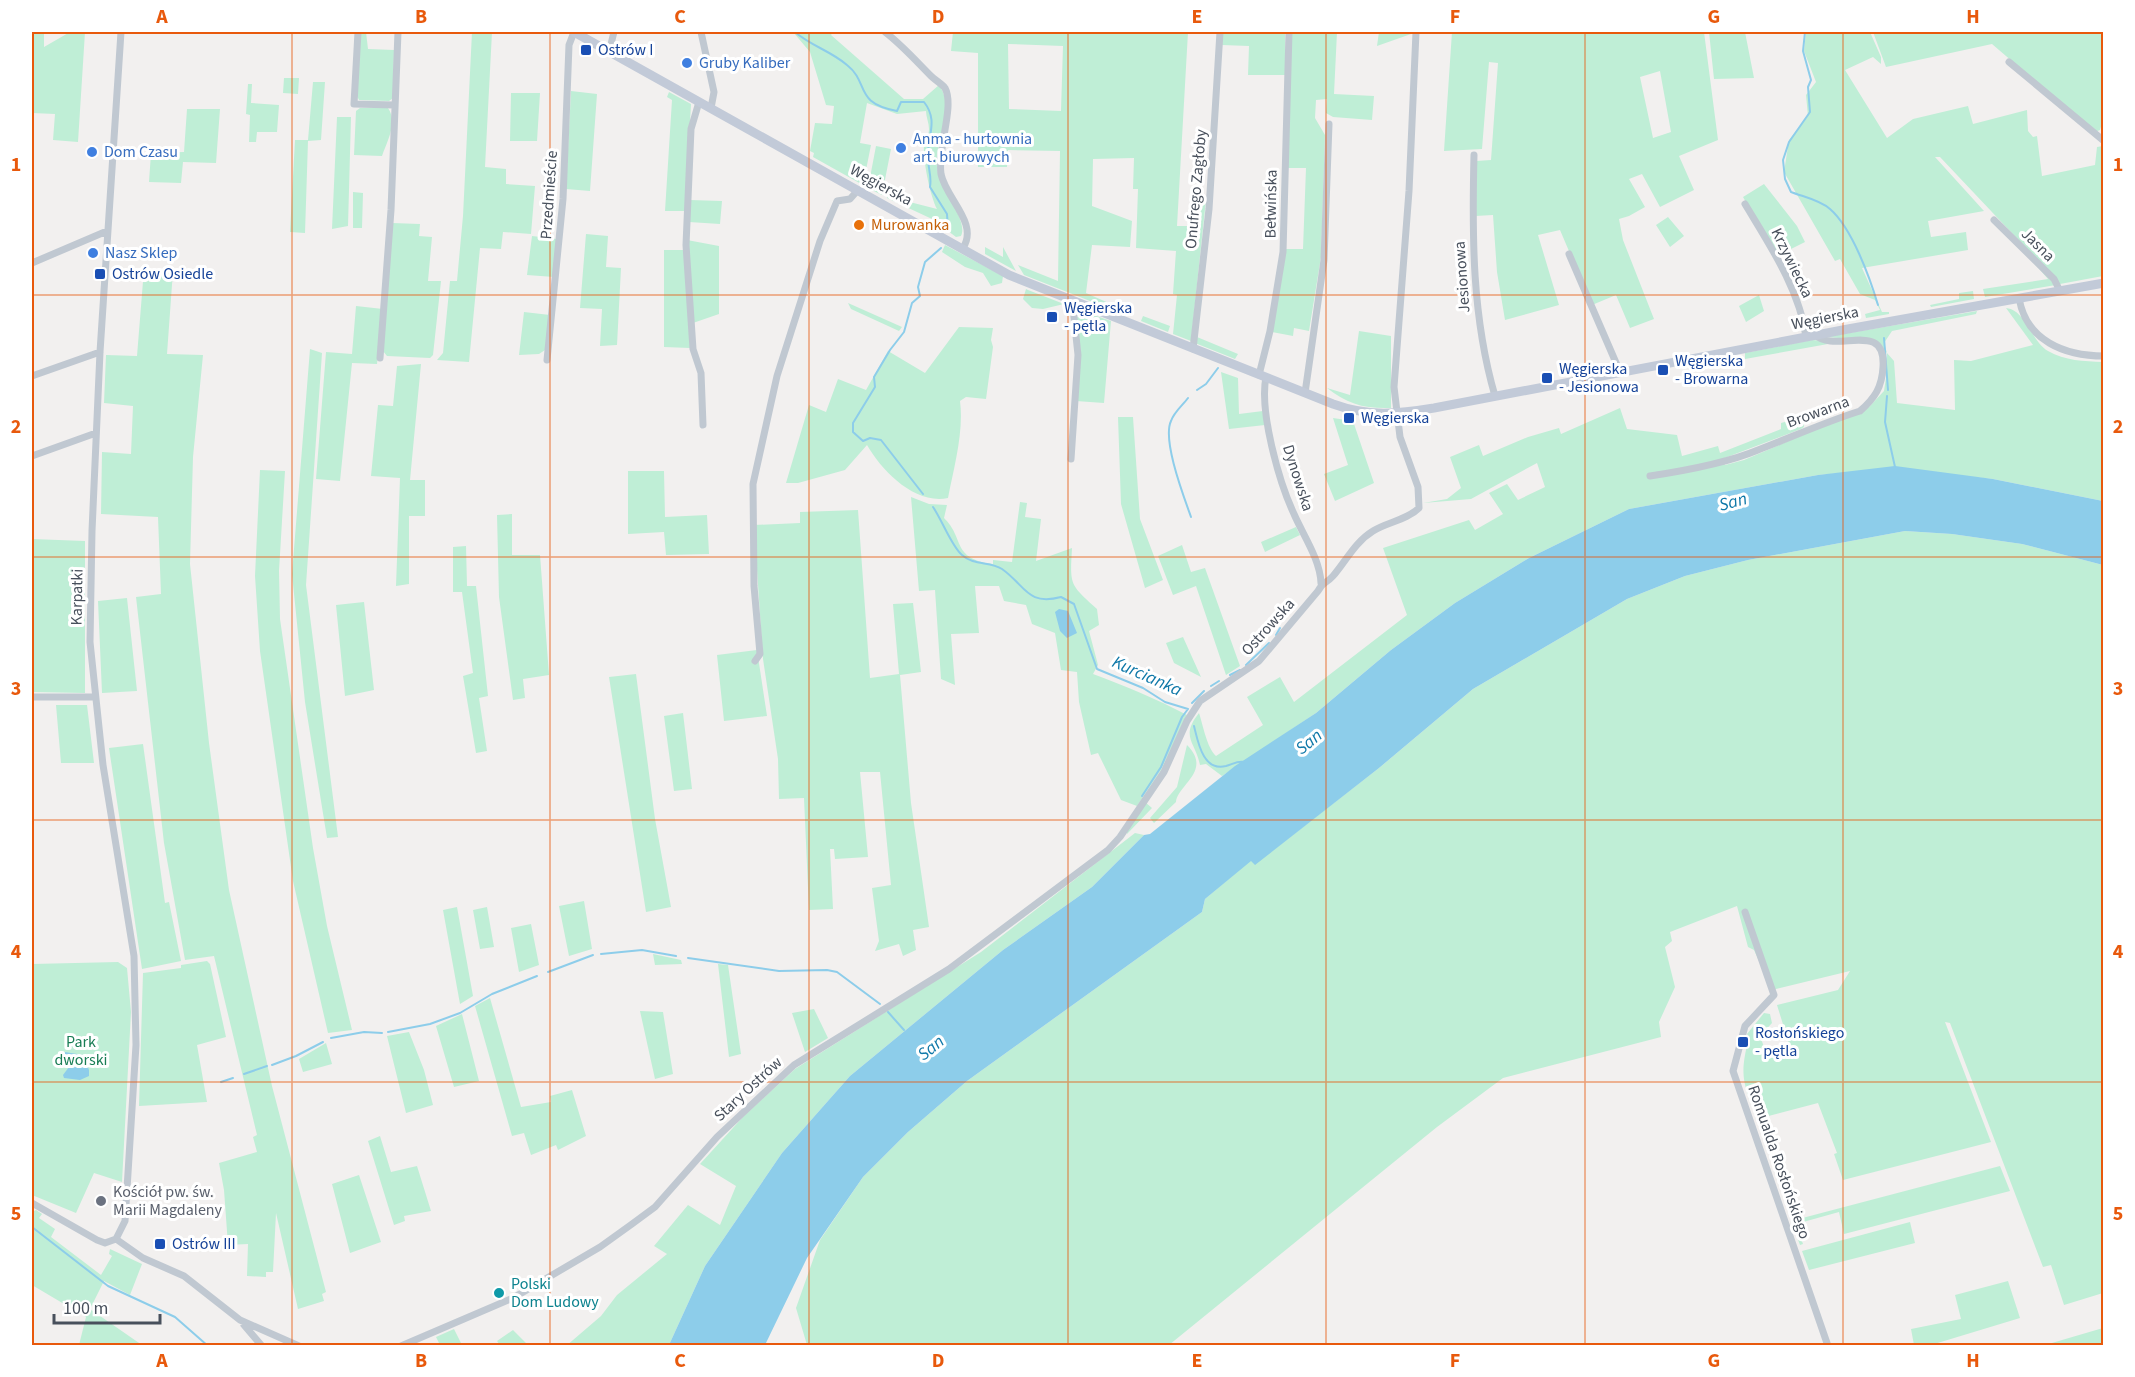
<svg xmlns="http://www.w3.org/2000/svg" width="2135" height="1377" font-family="'Source Sans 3',sans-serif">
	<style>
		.green { fill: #bfeed6; fill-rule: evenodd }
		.water { fill: #8dcdea }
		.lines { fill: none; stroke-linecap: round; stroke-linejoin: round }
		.stream { stroke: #8dcdea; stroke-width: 2 }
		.minor { stroke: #c0c8d1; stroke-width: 7 }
		.secondary { stroke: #c2cad8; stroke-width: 9 }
		.grid { fill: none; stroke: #e8590c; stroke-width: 1.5; stroke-opacity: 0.55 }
		.transit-dot { fill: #1a4fb4; stroke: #fff; stroke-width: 2 }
		.shop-dot { fill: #3f7fe0; stroke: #fff; stroke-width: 2 }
		.food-dot { fill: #e8710a; stroke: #fff; stroke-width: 2 }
		.worship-dot { fill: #6b7280; stroke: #fff; stroke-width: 2 }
		.culture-dot { fill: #0f9aa8; stroke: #fff; stroke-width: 2 }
		.labels { text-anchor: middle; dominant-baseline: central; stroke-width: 6; stroke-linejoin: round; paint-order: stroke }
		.transit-label { font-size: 16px; fill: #164399; stroke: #fff; text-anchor: start }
		.shop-label { font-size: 16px; fill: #366cbe; stroke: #fff; text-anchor: start }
		.street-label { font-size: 16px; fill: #48505c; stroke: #fff }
		.food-label { font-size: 16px; fill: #c56008; stroke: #fff; text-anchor: start }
		.park-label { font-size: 16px; fill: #197d55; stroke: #fff }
		.worship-label { font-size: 16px; fill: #5b616d; stroke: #fff; text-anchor: start }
		.culture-label { font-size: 16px; fill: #0d838f; stroke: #fff; text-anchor: start }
		.water-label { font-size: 18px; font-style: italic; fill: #0f78a8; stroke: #fff }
		.neatline { fill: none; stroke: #e8590c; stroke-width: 2 }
		.grid-label { font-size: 20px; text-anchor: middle; font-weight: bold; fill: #e8590c }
	</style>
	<rect width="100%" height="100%" fill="#f2f0ef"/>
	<!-- green -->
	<path class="green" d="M32,32H44V47L70,32H85L78,142L53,140L55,114L32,113Z
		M360,32H366L368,49L394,50L393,98L389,101L359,100L357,96Z
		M472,32H492L485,167L506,169V184L535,186L531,234L503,232L501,249L480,248L469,362L437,360L443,353L450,281H457L463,216Z
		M793,32H833L831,35L904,99H923L939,85C957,111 934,139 937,167C938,188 969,219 961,236L956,237L932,219L887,198L888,193L898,199L937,209C930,195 923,161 924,146C925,139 929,136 929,129C929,123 926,117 926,111L897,114L867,103L860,143L871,145L863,185L813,157L814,153L810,151L815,123L832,124L834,106L826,105L810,52Z
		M953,32H1188L1177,226H1190L1192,199L1206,200L1191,341L1173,334L1177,295L1173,294L1176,251L1136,248L1138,189H1133L1134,158L1093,159L1092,206L1132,221L1130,247L1092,245L1086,293L1120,308L1118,312L1024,275L1018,265L1058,281L1060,151L1008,150L1007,167H978V53L951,51ZM1008,44L1063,46L1061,111L1009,109Z
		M1223,32H1285V75H1248L1249,46L1222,45Z
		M1291,32H1337L1334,94L1374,96L1372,120L1333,117L1326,113L1327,99L1316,100L1315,118L1325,135L1321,257L1309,331L1294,328L1293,336L1272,332L1285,249H1303L1306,168H1287Z
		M1379,32H1412L1411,34L1377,46Z
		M1452,32H1704L1718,140L1679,156L1694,190L1660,207L1642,174L1629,179L1645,207L1629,216L1619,219L1623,240L1654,319L1630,328L1616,295L1592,305L1560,230L1538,235L1559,305L1505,320L1497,272L1493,215L1475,216L1476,161L1491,160L1498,63L1489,62L1482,149L1444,151ZM1660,71L1671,132L1653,138L1640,77Z
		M1709,32H1745L1754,78L1714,79Z
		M1806,32H1870L1881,57V64L1873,57L1845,70L1887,138L1913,119L1968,106L1973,124L2027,110L2028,131L2033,137L2037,136L2042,176L2095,165L2097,147L2103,146V276L2060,284L1940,157H1935L1984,211L1928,221L1931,237L1966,232L1968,250L1862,268L1882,312H1889V314L1866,318L1865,314L1880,310L1875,300L1860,294L1840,259L1835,261L1784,172L1789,140L1808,116L1806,95L1816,82L1804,51Z
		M1873,32H2103L2104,117L2100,130L2095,132L1992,44L1886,67Z
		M284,78H299L298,94L283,93Z
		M313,82H325L321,140L308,141L305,233L290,232L295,140H308Z
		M248,84H252L251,103L279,105L277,132H257L256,142H249L250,115L246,114Z
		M571,91L597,94L590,191L566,189Z
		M669,92L691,104L685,211H665L672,100L667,97Z
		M511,93H540L537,141H510Z
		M360,108H388C398,122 387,142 382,156L354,155L356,111Z
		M187,109H220L216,163L183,162L181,183L149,182L151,153L184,152Z
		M337,117H351L348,226L332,229Z
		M876,146L891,149L882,195L868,188Z
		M1764,184L1797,226L1805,242L1777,256L1743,197Z
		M353,192L363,193L362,228H353Z
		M690,200L722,201L720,224L689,222Z
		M1668,217L1684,236L1670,247L1656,225Z
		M392,223L420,224L419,236L432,237L428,281H441L433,355L430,358L387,356L383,351Z
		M586,234L608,236L606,267L621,268L617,345L600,346L602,309L580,308Z
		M532,236L557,239L554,277L527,275Z
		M687,240L719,246V314L693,323Z
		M945,245L1003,276L1002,283L991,286L983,273L965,267L942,252Z
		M985,247L1003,257V247L1016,271L985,254Z
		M664,250H684L690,348L664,347Z
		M2034,263L2056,285L1985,297L1983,289L2048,279Z
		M144,269L173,271L167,354L203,355L193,457L190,564L209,743L229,890L272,1086L326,1292L322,1294L324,1301L298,1309L276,1213L273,1272H266V1277L247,1276L248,1244L228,1245L224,1190L219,1163L257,1152L253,1137L257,1135L214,956L185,960L164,843L136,597L161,594L158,517L101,514L102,452L131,454L133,406L104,403L106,355L137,356Z
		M1026,289L1028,290L1064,304L1043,309L1032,308L1023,299Z
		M1973,291L1974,299L1931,307L1930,305L1959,299V293Z
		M1759,295L1764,311L1746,322L1739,306Z
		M848,303L902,327L899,331L851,309Z
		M356,306L383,309L377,364L352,363L340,481L316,479L326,352L352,354Z
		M2006,308C2026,310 2031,341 2048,351C2065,361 2084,361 2103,362L2101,405L2103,403V501L1993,479L1953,475L1855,472L1818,475L1629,509L1529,558L1455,603L1391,650L1316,713L1222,776L1206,764L1200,765C1195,741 1180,737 1199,713C1203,725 1207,748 1216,756L1263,725L1247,697L1280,677L1294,702L1407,615L1383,548L1469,520L1475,530L1503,514L1489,493L1507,484L1518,500L1545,487L1537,463L1471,499L1423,503L1447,499L1461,488L1450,457L1479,445L1483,456L1528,437L1559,428L1561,434L1620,408L1627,429L1677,435L1682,456L1718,446L1720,453L1781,429V423L1803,417L1804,427L1801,429L1722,459L1725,465L1744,460L1869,407L1884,391L1886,378L1887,353L1877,341L1826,337L1977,311L1976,314L1892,331L1884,343L1887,353L1894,361L1897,403L1955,410L1954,360L1971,361L2033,345Z
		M524,312L550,315L545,350L539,354L519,355Z
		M1085,312L1111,321L1104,403L1076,401L1081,353L1076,318Z
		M1143,316L1170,326L1168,332L1141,321Z
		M959,327L993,328L991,340L993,347L986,399L966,397L960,401C964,432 954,467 948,498C915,505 882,471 867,445L845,470L798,483H786L809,405L826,412L838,379L866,390L888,351L925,373Z
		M1359,331L1391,336V408C1365,409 1347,404 1327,388L1350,395Z
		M1197,337L1238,354L1235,359L1195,343Z
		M1812,340L1839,342L1745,359V353Z
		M310,349L322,353L306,585L338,837L327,838L305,702L292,574Z
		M421,364L410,480H425V516H409V584L396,586L400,478L371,476L378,405L393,406L397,366Z
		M1221,372L1238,378L1239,414L1263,411L1265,425L1229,429Z
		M1118,417H1133L1140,519L1163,580L1145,588L1121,504Z
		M1333,418L1353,421L1374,483L1335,501L1324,474L1348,465Z
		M260,470L285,471L279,571L280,619L313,848L327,926L352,1030L328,1033L293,881L260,651L255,576Z
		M628,471H664L665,517L707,515L709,554L666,555L664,532L628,534Z
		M911,497L929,504L947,505L944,518C965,538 951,559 993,564V560L1012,562L1020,502L1027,503L1025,517L1041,519L1036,561L1072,548C1070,585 1069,584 1097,609L1099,625L1089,631L1098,665L1093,674C1125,686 1157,699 1187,715L1161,770L1137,806L1121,800L1098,753L1091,755L1079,702L1077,672L1061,670L1055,633L1032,624L1026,605L1004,601L999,586H975L979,633L951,634L955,685L941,679L935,590L919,591Z
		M858,510L870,678L899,674L893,604L913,603L921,672L900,675L911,803L929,927L913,930L916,950L903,956L899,944L875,951L879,941L872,888L891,885L880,772H860L868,857L835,859L834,849H830L833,909L809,910L804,798L779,799L778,759L763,659L754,525L800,523V512Z
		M512,514V555H540L549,675L523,679L525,698L513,700L499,597L497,515Z
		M1296,527L1300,535L1265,552L1261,542Z
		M1905,531L1952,534L2022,544L2103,565V1293L2064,1305L2051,1265L2043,1267L1950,1023L1945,1022L1991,1142L1843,1180L1834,1154L1837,1153L1818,1103L1757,1119C1743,1081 1739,1077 1749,1037L1747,1034L1764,1013L1770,1014L1772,1023L1760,1036L1768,1058L1791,1050L1777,1005L1838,990L1850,971L1772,990L1754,950L1748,947L1737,906L1670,932L1672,941L1665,947L1675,987L1659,1022L1661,1037L1503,1078L1437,1127L1169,1345H807L796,1308L820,1240L863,1177L908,1132L967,1081L1202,912L1205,899L1251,860L1255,864L1379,768L1473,689L1627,599L1685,576L1748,560Z
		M32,539L85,541V693L32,692Z
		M1182,545L1191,572L1205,568L1240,666L1226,675L1196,586L1173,595L1158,556Z
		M466,546L467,586H476L488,696L479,698L487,751L476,753L463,676L473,673L462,592H453V547Z
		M127,598L137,691L102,693L98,601Z
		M364,602L374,690L345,696L336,605Z
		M1183,637L1201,677L1174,663L1166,643Z
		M757,650L767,716L724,721L717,655Z
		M636,674L655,819L671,907L646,912L609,677Z
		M56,705H87L94,763H61Z
		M683,713L692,789L674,791L664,716Z
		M143,744L165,903L169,902L181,961L142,969L109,748Z
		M1187,745C1213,771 1177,785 1176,802L1154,823L1150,818L1177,787Z
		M1145,802L1152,808L1127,834V831Z
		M1135,833L1144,835L1092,887L1003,950L850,1076L782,1153L705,1266L669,1345L566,1346L601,1316L617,1295L667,1254L654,1246L688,1205L720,1225L736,1186L700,1164L743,1117L795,1069L981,952Z
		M584,901L592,949L569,956L559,906Z
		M457,907L473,996L460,1004L443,910Z
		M487,907L494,947L480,949L473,910Z
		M531,924L539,965L519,972L511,928Z
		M653,954L681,960L682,964L655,965Z
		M207,961L210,964L226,1037L197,1045L207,1102L139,1106L143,973L181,968V965Z
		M118,962L127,968L131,1012L122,1182L94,1173L76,1213L32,1195V964Z
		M718,964L728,965L741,1054L729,1057Z
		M490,998L521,1107L551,1102L550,1096L572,1090L586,1136L558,1150L556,1145L531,1155L524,1133L512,1136L475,1006Z
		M814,1009L828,1038L805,1052L792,1013Z
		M640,1011L663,1012L673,1074L655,1079Z
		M462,1014L479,1081L454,1087L436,1026Z
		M409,1032L424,1070L433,1105L406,1113L387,1036Z
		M326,1043L332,1064L303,1072L299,1059Z
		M380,1136L391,1172L417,1166L431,1211L404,1216L405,1221L394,1225L368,1141Z
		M2000,1166L2010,1191L1844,1234L1839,1212L1796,1224L1803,1244L1800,1245L1791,1221Z
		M359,1175L381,1242L350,1253L332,1184Z
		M36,1210L42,1214L39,1218L55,1229L51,1237L101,1275L112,1256L109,1254L110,1249L142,1264L130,1295L104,1281L90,1309L142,1345H79L86,1317L32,1285V1212Z
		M1910,1222L1915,1243L1809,1270L1802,1251Z
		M2008,1281L2020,1318L1931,1345H1914L1911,1329L1961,1319L1955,1295Z
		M2103,1328V1345H2045Z
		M454,1329L462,1345H440L436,1337Z
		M513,1330L528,1345H500L497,1341Z"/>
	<!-- water -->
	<path class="water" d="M1895,466L1993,479L2103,501V565L2022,544L1952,534L1905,531L1748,560L1685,576L1627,599L1473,689L1379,768L1255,865L1251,861L1205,899L1202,912L967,1081L908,1132L863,1177L807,1258L765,1345H669L705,1266L782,1153L850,1076L1003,950L1092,887L1144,835L1150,834L1235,766L1316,713L1391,650L1455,603L1529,558L1629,509L1818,475Z
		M1059,609L1068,611L1077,633L1067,638L1060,631L1055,612Z
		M65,1052L83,1055L89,1070V1076L80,1080L64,1078L63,1075L69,1067L62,1057Z"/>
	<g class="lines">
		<!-- stream -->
		<path class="stream" d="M795,32C811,46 831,51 847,65C870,83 853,103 897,111L901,102H924C939,121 927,136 928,158C928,169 932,176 930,187L947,214L948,230
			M1805,32L1803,51L1811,80L1808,87L1810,112L1789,142L1783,160L1785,179L1791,192C1804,197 1820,200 1830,209C1852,228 1870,278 1878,305
			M1884,338L1888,390
			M1197,390L1206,384L1218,368
			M1887,396L1885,422L1895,467
			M1188,398C1183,405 1174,412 1171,421C1162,440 1184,497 1191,517
			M923,494L881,440L870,438L863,441L853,432V423L875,387L874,377L890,350L904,332L912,303L920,296L918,287L925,262L941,248
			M933,507C942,520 952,547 962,555C974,566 990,561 1002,569C1026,586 1027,606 1061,597L1074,604L1097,669L1143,688L1165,702L1188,709L1182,717L1161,767L1142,796
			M1276,635L1280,628
			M1246,665L1269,643
			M1230,675L1240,670
			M1211,686L1219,681
			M1192,703L1204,691
			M1194,726C1198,742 1203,772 1226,766C1233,764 1237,761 1244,762
			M601,954L642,950L676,956
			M688,958L779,971L827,970L837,972L880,1004
			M548,972L593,955
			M888,1012L904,1030
			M388,1032L430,1024L460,1013L492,994L537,976
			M331,1038L364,1032L382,1033
			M272,1065L296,1056L323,1042
			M244,1074L267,1066
			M221,1082L233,1078
			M32,1227L108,1286L175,1317L208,1346"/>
		<!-- minor -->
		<path class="minor" d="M358,32L354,104L394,105
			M701,32L714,92L711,108
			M885,32C902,45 916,61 931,76C935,80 942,84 945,88C955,107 937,148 941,174C946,199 979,223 963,248
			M609,52L614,32
			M2009,62L2104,141
			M699,102L691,129L686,245L693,349L701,373L703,425
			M1474,155C1472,236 1472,317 1495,396
			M1745,204C1769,244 1800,290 1806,337
			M1994,220L2054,279L2060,291
			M1569,254L1620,372
			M32,263L107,231
			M2019,298C2026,341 2065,356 2104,356
			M1193,349L1209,209L1220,32
			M380,358L391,210L398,32
			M547,360L563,199L569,45L574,32
			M1259,375L1270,331L1283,252L1289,32
			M32,376L100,352
			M1266,377C1259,411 1279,482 1294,514C1303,535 1320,559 1321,583
			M1305,393L1324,260L1329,124
			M32,456L96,433
			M1071,459L1078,355L1073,308L1076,302
			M1650,476C1683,471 1727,463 1758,450C1792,437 1825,422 1860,411C1875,398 1882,387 1883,367C1886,319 1836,354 1815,335
			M755,661L760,654L754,586L753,484L777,376L820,241L837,201L850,199L858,190
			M32,697H95
			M1745,912L1774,995L1745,1026L1733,1071L1828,1346
			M32,1203L97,1240L105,1243L116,1239
			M116,1239L125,1221L136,1045L134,956L103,765L90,642L92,531L100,352L121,32
			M116,1239L143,1258L184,1276L240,1320L299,1346
			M244,1325L262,1346
			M401,1346L513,1298L600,1247L632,1224L655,1207L717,1137L794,1065L949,969L1108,850L1120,837L1164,772L1187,721L1200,701L1259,661L1318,591C1324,580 1325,585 1333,576C1346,561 1355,542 1373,531C1387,522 1407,520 1419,508L1418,487L1400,437L1394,387L1409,191L1416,32"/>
		<!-- secondary -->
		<path class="secondary" d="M574,32L1009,275L1333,404C1368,417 1398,414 1434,408L1848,329L2104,283"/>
	</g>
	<!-- grid -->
	<path class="grid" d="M292,32V1346M550,32V1346M809,32V1346M1068,32V1346M1326,32V1346M1585,32V1346M1843,32V1346M32,295H2104M32,557H2104M32,820H2104M32,1082H2104"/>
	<!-- markers -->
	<g class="transit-dot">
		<rect x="580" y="44" width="12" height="12" rx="3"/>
		<rect x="94" y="268" width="12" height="12" rx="3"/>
		<rect x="1046" y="311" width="12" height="12" rx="3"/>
		<rect x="1657" y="364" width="12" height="12" rx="3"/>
		<rect x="1541" y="372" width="12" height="12" rx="3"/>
		<rect x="1343" y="412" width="12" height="12" rx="3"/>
		<rect x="1737" y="1036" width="12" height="12" rx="3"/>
		<rect x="154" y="1238" width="12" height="12" rx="3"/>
	</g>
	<g class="shop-dot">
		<circle cx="687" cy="63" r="6"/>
		<circle cx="901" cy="148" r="6"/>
		<circle cx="92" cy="152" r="6"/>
		<circle cx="93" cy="253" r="6"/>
	</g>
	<circle class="food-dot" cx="859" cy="225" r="6"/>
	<circle class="worship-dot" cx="101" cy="1201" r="6"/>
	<circle class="culture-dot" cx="499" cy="1293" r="6"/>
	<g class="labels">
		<!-- transit labels -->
		<g class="transit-label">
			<text x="598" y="50">Ostrów I</text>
			<text x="112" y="274">Ostrów Osiedle</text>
			<text x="1064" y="308">Węgierska<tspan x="1064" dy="18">- pętla</tspan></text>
			<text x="1675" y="361">Węgierska<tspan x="1675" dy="18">- Browarna</tspan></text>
			<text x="1559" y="369">Węgierska<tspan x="1559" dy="18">- Jesionowa</tspan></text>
			<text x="1361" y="418">Węgierska</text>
			<text x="1755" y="1033">Rosłońskiego<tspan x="1755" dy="18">- pętla</tspan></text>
			<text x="172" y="1244">Ostrów III</text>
		</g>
		<!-- shop labels -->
		<g class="shop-label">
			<text x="699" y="63">Gruby Kaliber</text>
			<text x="913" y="139">Anma - hurtownia<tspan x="913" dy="18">art. biurowych</tspan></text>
			<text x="104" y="152">Dom Czasu</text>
			<text x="105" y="253">Nasz Sklep</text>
		</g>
		<!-- street labels -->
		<g class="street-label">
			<text transform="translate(881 185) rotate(29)">Węgierska</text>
			<text transform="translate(1196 189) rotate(-85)">Onufrego Zagłoby</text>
			<text transform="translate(549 195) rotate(-86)">Przedmieście</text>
			<text transform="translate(1271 204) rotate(-89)">Bełwińska</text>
			<text transform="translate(2038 245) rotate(45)">Jasna</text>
			<text transform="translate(1792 263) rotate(64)">Krzywiecka</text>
			<text transform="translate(1462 277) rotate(-94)">Jesionowa</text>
			<text transform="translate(1825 318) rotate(-11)">Węgierska</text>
			<text transform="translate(1818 412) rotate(-20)">Browarna</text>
			<text transform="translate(1298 478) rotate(72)">Dynowska</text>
			<text transform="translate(77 597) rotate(-89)">Karpatki</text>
			<text transform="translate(1268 627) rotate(-48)">Ostrowska</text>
			<text transform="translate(748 1089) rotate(-43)">Stary Ostrów</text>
			<text transform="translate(1779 1162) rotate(71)">Romualda Rosłońskiego</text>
		</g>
		<!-- food labels -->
		<g class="food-label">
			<text x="871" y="225">Murowanka</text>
		</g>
		<!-- park labels -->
		<g class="park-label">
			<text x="81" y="1042">Park<tspan x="81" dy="18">dworski</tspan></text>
		</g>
		<!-- worship labels -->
		<g class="worship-label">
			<text x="113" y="1192">Kościół pw. św.<tspan x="113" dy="18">Marii Magdaleny</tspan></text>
		</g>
		<!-- culture labels -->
		<g class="culture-label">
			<text x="511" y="1284">Polski<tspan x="511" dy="18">Dom Ludowy</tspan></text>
		</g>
		<!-- water labels -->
		<g class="water-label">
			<text transform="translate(1733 502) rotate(-15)">San</text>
			<text transform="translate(1147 676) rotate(24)">Kurcianka</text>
			<text transform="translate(1309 742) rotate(-39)">San</text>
			<text transform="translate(931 1048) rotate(-39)">San</text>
		</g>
	</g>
	<!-- border -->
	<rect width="2135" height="1377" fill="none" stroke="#ffffff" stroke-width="66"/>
	<!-- scale -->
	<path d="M54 1314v9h106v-9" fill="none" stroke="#48505c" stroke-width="3"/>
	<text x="63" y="1314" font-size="18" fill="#48505c" stroke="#ffffff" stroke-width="4.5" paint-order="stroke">100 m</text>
	<rect x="33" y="33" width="2069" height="1311" class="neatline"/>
	<g class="grid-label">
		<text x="162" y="23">A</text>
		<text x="421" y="23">B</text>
		<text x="680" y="23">C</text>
		<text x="938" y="23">D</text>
		<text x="1197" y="23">E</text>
		<text x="1455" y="23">F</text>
		<text x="1714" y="23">G</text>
		<text x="1973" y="23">H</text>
		<text x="16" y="171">1</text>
		<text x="2118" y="171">1</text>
		<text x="16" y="433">2</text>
		<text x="2118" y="433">2</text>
		<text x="16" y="695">3</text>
		<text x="2118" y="695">3</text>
		<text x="16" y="958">4</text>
		<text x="2118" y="958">4</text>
		<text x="16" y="1220">5</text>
		<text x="2118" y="1220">5</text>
		<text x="162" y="1367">A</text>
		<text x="421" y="1367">B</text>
		<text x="680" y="1367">C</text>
		<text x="938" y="1367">D</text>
		<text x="1197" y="1367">E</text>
		<text x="1455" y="1367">F</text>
		<text x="1714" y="1367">G</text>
		<text x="1973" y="1367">H</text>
	</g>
</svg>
